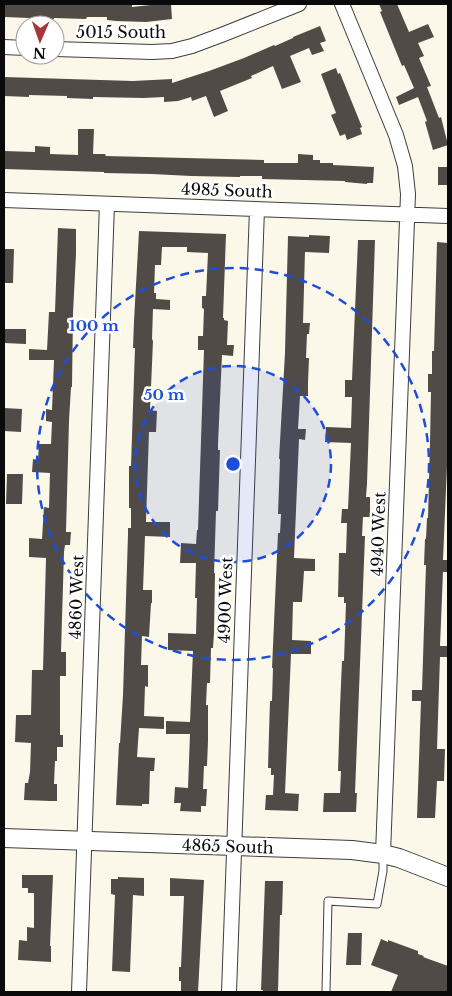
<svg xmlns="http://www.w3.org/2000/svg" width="452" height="996" font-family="'Libre Baskerville',serif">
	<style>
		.building { fill: #514b48 }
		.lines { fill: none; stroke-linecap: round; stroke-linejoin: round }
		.service-casing { stroke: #3d3d3d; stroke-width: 9 }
		.minor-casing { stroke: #3d3d3d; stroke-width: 16 }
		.tertiary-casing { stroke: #3d3d3d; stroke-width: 20 }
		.service { stroke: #fff; stroke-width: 7 }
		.minor { stroke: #fff; stroke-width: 14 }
		.tertiary { stroke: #fff; stroke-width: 18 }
		.ring { fill: none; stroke: #1d4ed8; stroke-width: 2.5; stroke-dasharray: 9 6 }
		.labels { text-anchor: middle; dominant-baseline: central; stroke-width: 5; stroke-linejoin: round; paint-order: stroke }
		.street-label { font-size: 16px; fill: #0a0a0a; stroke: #fff }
		.centre { fill: #1d4ed8; stroke: #fff; stroke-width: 2.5 }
		.ring-label { font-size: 15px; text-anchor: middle; font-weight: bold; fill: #1d4ed8; stroke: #fff; stroke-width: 5; stroke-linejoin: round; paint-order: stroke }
	</style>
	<rect width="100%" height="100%" fill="#fcf8e9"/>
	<!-- building -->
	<path class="building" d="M4,4H132V7L160,4H171L172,19L146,22L116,21L107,20V17H87L86,19L54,18V19L4,17Z
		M379,4H397L409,32L428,24L434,37L418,43L424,56L419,58L431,86L427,87L439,118L441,117L448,145L433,150L425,122L427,121L418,97L399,105L396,97L414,88L404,65L402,66L393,44L380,12L382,11Z
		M320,26L326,41L320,43L324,51L312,55L309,48L290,56L301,82L282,89L273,66L251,76L252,78L220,91L228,111L214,117L206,96L192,101L191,97L178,101L164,102V97L144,98L93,97V99L67,98V96L29,95V97L4,96V77L133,81L172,79V83L209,71L244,58L274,45L275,46L293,38V37Z
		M336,68L338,74L340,73L362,127L360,128L362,134L347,140L345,134L340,136L331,115L336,113L321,74Z
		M78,129H94L93,154H105L106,156L264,160V163H298V154L313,155V160H320V163H333V165L374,167L373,183H367V184L345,182V181L262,179V176H240V177L191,176L152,174L104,173V172L4,169V151L35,152V146L50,147V154L78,155Z
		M438,167H448V185H438Z
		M58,228L76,229V254L73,313L72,387H71L69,421L66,532H71L70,545H65L64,552L61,652H66V676H60V735H63V747H57V761H55L54,784H57V801H50L24,800L25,783H28L30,772L31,743L15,742L16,715H31L32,670H43L46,558L29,557V538L42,539L44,507L49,508L50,473L32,472L33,459L38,460L39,444H51L52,422L46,421V409L52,410L54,360H29V349L47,350L49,312H55Z
		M139,231L226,234L223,318H224V320L228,321L227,345H234L233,356L222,355L218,444V450H220L218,511H216L214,573H215L214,633L213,648H211L210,683H207L206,705H208V741L207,766H204L203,789H207L206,806H201V812L180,811L181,803H174L175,787L188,788L190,734H166V721L190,722L193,651L168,650V633L196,634L197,598H195L196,563H180L181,543L196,544L197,530H198L204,350H198V336H203L204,309L202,308V296H206L208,253L187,252V247H162L161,265H155L154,293H156V299L170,300V310L153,309L152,339L153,341L150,410L157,411L156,432H149L146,522H170V537L145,536L143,590H152V603H151L149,637L142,636L141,665H148V687L145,686L144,716L164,717V729L139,728L137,757L155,758L154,771H150L149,804H142V806L116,805L119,743H120L123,695L128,534V528H131V508H129V466H131L135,348H133L134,321Z
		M309,235L330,236L329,253L305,252L303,323H310L309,334H307L306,358H309L308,383V396H300L298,429H306L305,440L299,439L294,558L315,559V571H304L302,602H293L292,640L311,641V654H291L285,793L299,794L298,811L265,810L266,795H273L274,775H271V768H268L269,733L270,701H272L273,668H272L278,533H280L281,514H278L280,459H279L285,353L288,236L309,237Z
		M358,240H375L367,484L366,497H370V517H363L362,536H365L355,793H357L356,812H323L324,793H340L341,771H338L340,707L342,661H344L346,603H344V597H338L339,553H346L347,523H341L342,509H348L351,443L325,442L326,427L351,428L352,397H345V380H352Z
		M437,242L448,243V443L443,560H448V572H443L440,646H448V657H440L437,749H445L444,781H437L435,818H417L421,701H412V690H422L426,565H424L425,539H426L427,518H428L430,442L431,392H428V374H432V351H434Z
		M4,249H14L13,283H4Z
		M4,329H26V344L4,343Z
		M4,408L22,409L21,432L4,431Z
		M7,474H23L22,504H6Z
		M22,875H53L50,946H51V962L18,960L19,940L27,941V927L34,928V893H28V888H22Z
		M118,877L144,878V896L133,895L130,972L112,971L115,895L111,894V879H118Z
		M170,878L204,880L198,992H181V981H179V967H181L184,896H170Z
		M265,881H283L282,915H280L278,992H263V990H261Z
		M348,933H362L361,965H346Z
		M381,939L388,942V940L418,951V954L424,956L423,957L448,966V992H391L398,975L371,965Z"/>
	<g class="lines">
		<defs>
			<path id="service" d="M326,992L328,901L377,904L383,871V854"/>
			<path id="minor" d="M342,4L396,135L405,166L408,194L383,854
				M4,47L25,48
				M55,49L152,52L172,51L192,46L224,34L299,4
				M4,200L448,216
				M79,992L107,204
				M229,992L257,209"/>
			<path id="tertiary" d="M4,838L352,850L383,854L399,858L448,877"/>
		</defs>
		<!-- service casing -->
		<use href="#service" class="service-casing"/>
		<!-- minor casing -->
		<use href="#minor" class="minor-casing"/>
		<!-- tertiary casing -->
		<use href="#tertiary" class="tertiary-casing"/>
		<!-- service -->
		<use href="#service" class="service"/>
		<!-- minor -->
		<use href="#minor" class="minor"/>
		<!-- tertiary -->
		<use href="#tertiary" class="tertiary"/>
	</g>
	<!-- distance rings -->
	<circle cx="233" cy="464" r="98" fill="#1d4ed8" fill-opacity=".12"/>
	<g class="ring">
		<circle cx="233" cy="464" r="98"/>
		<circle cx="233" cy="464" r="196"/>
	</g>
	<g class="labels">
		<!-- street labels -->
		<g class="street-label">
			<text x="121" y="32">5015 South</text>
			<text transform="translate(227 190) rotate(2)">4985 South</text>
			<text transform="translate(378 534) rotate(-88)">4940 West</text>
			<text transform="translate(76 597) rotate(-88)">4860 West</text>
			<text transform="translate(225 600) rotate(-88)">4900 West</text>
			<text transform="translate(228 846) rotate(2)">4865 South</text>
		</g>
	</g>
	<circle cx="233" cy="464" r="8" class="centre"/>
	<g class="ring-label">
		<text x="94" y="331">100 m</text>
		<text x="164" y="400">50 m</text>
	</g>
	<!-- border -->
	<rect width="452" height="996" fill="none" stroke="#0a0a0a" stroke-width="10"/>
	<!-- north arrow -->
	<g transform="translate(40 40) rotate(182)"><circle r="24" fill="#ffffff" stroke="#9d9d9d"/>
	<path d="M0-4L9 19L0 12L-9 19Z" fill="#a6353c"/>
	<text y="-8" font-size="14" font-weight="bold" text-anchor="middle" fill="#0a0a0a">N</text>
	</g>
</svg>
